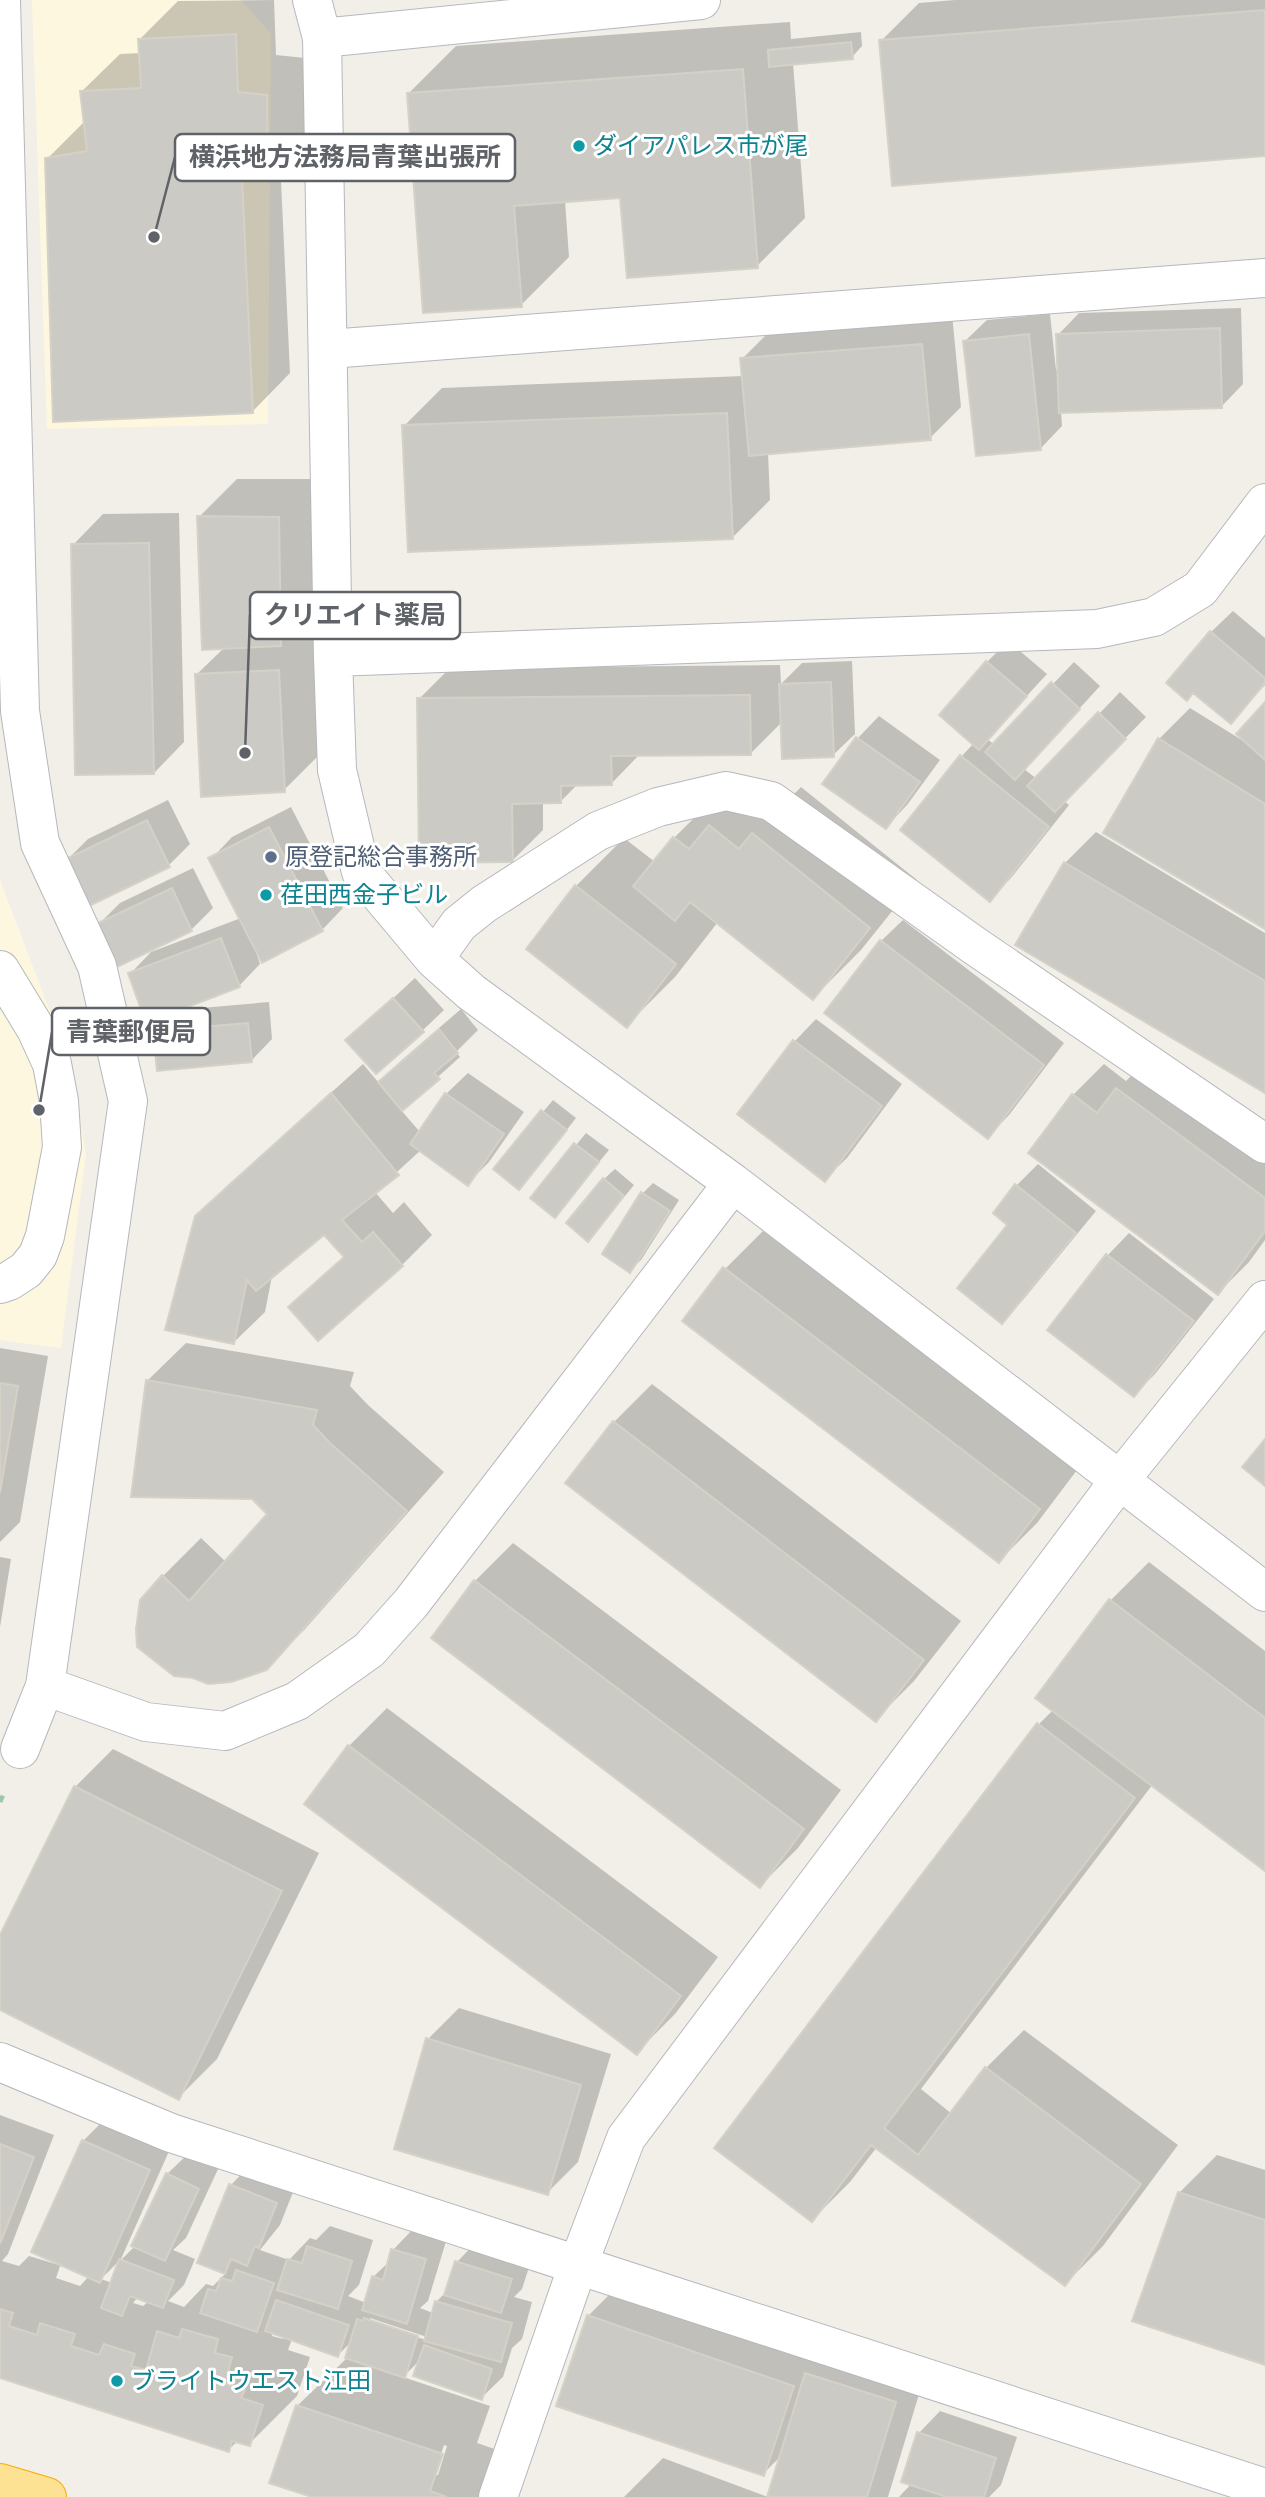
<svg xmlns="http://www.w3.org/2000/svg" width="1265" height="2497" font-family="'Sofia Sans Condensed','Noto Sans JP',sans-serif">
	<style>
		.commercial { fill: #fef7e0 }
		.shadow { fill: #0003; fill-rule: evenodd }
		.building { fill: #cccac5; stroke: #d6d1c6; stroke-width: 2 }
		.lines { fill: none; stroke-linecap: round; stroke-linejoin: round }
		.minor-casing { stroke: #b5b8bc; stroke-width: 40 }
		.highway-casing { stroke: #f9ab00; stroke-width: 40 }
		.path { stroke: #9cc7a9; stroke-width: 4.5; stroke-dasharray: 7 3.5; stroke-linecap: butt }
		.minor { stroke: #fff; stroke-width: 38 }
		.highway { stroke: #fde293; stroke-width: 38 }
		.culture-dot { fill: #0f9aa8; stroke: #fff; stroke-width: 2.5 }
		.service-dot { fill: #5c6f8a; stroke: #fff; stroke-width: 2.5 }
		.labels { text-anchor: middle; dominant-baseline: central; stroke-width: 6; stroke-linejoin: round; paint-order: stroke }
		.culture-label { font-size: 24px; fill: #0d838f; stroke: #fff; text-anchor: start }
		.service-label { font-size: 24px; fill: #4e5e75; stroke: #fff; text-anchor: start }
		.leader { fill: none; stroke: #5f6368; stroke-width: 2.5 }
		.callout-dot { fill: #5f6368; stroke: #fff; stroke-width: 2.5 }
		.callout { fill: #fff; stroke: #5f6368; stroke-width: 2.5 }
		.callout-label { font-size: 26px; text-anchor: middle; font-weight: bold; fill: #5f6368 }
	</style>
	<rect width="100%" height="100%" fill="#f1efe8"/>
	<!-- commercial -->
	<path class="commercial" d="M32,0H241L271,34L268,424L47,429Z
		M0,880L71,1067L86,1154L61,1348L0,1340Z"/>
	<!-- shadow -->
	<path class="shadow" d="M274,0L276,55L305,58V135L280,160L290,373L252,412L47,159L85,121L81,92L120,54L141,53L140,39L178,1Z
		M955,0H1265V154L881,41L919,3Z
		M790,22L791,39L861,32L862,46L852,57L793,63L805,218L757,266L621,196L565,201L569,257L521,305L408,94L456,46Z
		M1241,308L1243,384L1222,406L1061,411L1062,426L1041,448L965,341L987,320L1050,314L1056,370H1059L1058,335L1079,313Z
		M952,314L961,407L930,438L768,452L770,500L732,538L404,426L442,388L743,376L742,359L773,328Z
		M237,479H316L319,606L290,634L316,633L322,752L284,790L196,675L225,647L199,517Z
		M179,513L184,742L154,773L73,545L103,514Z
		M1233,611L1265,638V685L1231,722L1195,691L1211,632Z
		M1008,641L1047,674L987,739L995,745L1074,662L1100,686L1024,769L1037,779L1120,692L1146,717L1064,801L1069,805L1011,878L989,900L961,757L974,743L987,662Z
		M852,661L855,734L833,755L782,722L751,753L640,754L611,784H578L560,802H543V830L513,860L419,699L450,668L780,665L781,684L802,663Z
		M1265,705V927L1106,833L1159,739L1190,708L1245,742Z
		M879,716L940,760L907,805L886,827L824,784L858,738Z
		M758,778L787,801L801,787L917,880L861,950L813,998L718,922L675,977L627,1025L576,886L624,838L655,862L674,838L722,790L736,800Z
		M168,800L190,844L169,865L66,861L88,839Z
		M291,807L343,908L322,930L255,949L260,964L239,986L130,974L151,952L241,918L211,859L232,837Z
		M1096,832L1265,933V1091L1065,863Z
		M193,868L213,908L191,930L98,925L120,903Z
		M903,920L1064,1043L1009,1115L988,1137L881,941Z
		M415,978L444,1010L422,1031L348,1040Z
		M269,1002L272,1039L251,1061L155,1032L178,1010Z
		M461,1009L478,1030L456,1052L460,1057L401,1110L420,1132L446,1094L468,1073L524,1112L489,1162L468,1183L421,1150L375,1192L393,1213L404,1202L432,1235L402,1265L291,1307L345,1256L325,1232L272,1276L265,1312L234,1342L196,1216L228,1185L363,1064L379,1083L402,1060Z
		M816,1019L902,1084L847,1158L825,1179L739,1114L795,1041Z
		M1149,1058L1265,1145V1240L1249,1262L1218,1293L1030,1153L1073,1095L1104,1064L1126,1081Z
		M553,1100L576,1118L530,1177L495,1169Z
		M586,1133L609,1150L555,1215L533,1198Z
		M1038,1164L1096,1211L1023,1300L1002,1322L1010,1225L1017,1185Z
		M615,1169L634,1185L598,1229L604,1179Z
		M653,1183L679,1200L641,1260L630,1270L643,1193Z
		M763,1231L1077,1470L1037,1523L999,1561L725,1269Z
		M1129,1233L1214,1299L1155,1374L1134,1395L1049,1329L1108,1255Z
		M186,1343L354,1372L350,1386L368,1405L444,1472L305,1629L266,1668L231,1680L163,1576L201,1538L226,1562L269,1514L147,1381Z
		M0,1348L48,1356L20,1522L0,1542Z
		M652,1384L961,1621L914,1681L876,1719L568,1483L614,1422Z
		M513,1543L841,1790L798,1848L760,1886L475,1581Z
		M0,1557L11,1559L0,1627Z
		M1149,1562L1265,1651V1869L1153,1784L921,2089L952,2114L986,2068L1024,2030L1178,2145L1103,2246L1065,2284L877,2147L850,2182L812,2220L717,2147L1039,1724L1054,1709L1110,1601Z
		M387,1708L718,1957L675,2014L637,2052L349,1746Z
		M113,1749L319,1853L217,2059L178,2098L0,2008V1939L75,1787Z
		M459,2008L611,2054L578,2162L547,2193L428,2039Z
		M0,2115L54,2135L8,2254L2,2261L19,2266L29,2256L59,2265L83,2141L105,2119L170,2149L121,2259L101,2279L112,2283L121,2260L135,2246L167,2174L189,2153L219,2167L186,2238L173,2250L195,2259L184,2285L168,2301L184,2307L206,2284L213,2286L226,2273L200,2262L231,2185L252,2163L297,2182L280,2225L260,2250L289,2260L310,2238L316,2240L330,2226L373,2240L359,2285L348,2296L366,2303L373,2277L390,2261L393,2250L414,2228L447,2238L428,2301L420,2308L433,2313L436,2302L447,2291L457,2262L478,2240L532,2258L522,2289L514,2297L532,2302L522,2339L512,2348L503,2377L481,2398L420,2360L403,2377L490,2406L477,2443L515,2456L500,2497H318L297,2406L347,2358L352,2341L338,2355L292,2339L288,2350L310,2357L297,2396L249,2444L238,2441L228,2450L0,2376ZM61,2263L89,2276L80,2286L56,2278ZM138,2297L149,2301L143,2306L133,2303ZM370,2318L427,2337L426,2340L370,2322ZM273,2332L284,2336L283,2339L272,2336ZM444,2445L447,2446L438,2475H434Z
		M1217,2155L1265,2170V2363L1179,2193Z
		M619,2285L926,2371L888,2497H769L782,2455L763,2474L588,2316Z
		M940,2411L1017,2437L1001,2485L989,2497H899L912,2483L919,2433Z
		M663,2458L768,2497H624Z"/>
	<!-- building -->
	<path class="building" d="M1265,10V156L892,186L879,40Z
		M236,34L238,92L267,95L268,175L242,178L253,413L53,422L45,158L87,151L80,91L141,88L138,39Z
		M851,42L853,59L769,67L768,50Z
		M743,69L758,268L627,278L620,198L514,206L522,307L423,313L407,93Z
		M1220,328L1222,408L1059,413L1056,334Z
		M1029,334L1041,450L976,456L963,341Z
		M922,344L931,440L749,456L740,358Z
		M727,413L733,539L408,552L402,425Z
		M197,516L279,517L281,646L202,650Z
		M149,543L154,774L75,775L71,544Z
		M1210,631L1265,678V683L1231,724L1193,693L1187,701L1166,683Z
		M986,661L1027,696L979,750L939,715Z
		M279,670L285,792L201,797L195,674Z
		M831,682L834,757L782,759L779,684Z
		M1051,682L1080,709L1015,780L985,752Z
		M750,695L751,755L611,756L612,785L561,786V803L512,804L513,862L419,863L417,698Z
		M1265,702V760L1236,734Z
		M1098,712L1126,739L1055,812L1027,786Z
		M856,737L920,782L886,829L822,784Z
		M1158,738L1265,804V929L1103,833Z
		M960,755L1049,827L990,902L900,830Z
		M147,820L170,867L87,907L64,860Z
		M709,825L739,849L752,833L870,928L813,1000L690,902L675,921L633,886L673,837L689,849Z
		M269,827L323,931L262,963L208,858Z
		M1064,862L1265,981V1093L1015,945Z
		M575,885L676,964L627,1028L526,949Z
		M172,888L192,931L117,967L96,924Z
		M221,938L240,987L146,1023L128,973Z
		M880,940L1044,1065L988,1139L824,1013Z
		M393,998L424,1032L376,1074L345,1040Z
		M248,1023L252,1062L157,1071L153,1031Z
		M439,1029L458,1053L434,1073L440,1079L402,1111L378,1082Z
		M793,1040L882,1106L825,1182L737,1114Z
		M1116,1088L1265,1198V1231L1218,1295L1028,1153L1072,1094L1097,1113Z
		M331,1093L399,1175L342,1220L362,1242L373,1232L403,1266L318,1341L288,1307L344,1257L324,1235L256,1291L247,1280L234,1344L165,1330L195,1216Z
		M445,1093L504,1134L468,1186L410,1144Z
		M541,1110L567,1130L519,1190L493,1169Z
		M574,1143L599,1162L555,1218L530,1198Z
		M603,1178L624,1196L588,1242L566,1223Z
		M1015,1184L1076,1233L1002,1324L957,1288L1007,1225L993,1213Z
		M641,1192L670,1211L630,1273L602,1254Z
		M1106,1254L1194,1321L1134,1397L1047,1330Z
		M723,1267L1040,1509L999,1563L682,1321Z
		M146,1380L317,1410L313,1425L330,1443L407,1511L267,1670L231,1682L208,1684L193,1678L174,1676L137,1647L136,1629L140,1600L162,1575L189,1601L267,1514L252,1499L131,1497Z
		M0,1383L18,1386L0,1493Z
		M613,1421L924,1660L876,1722L565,1483Z
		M1265,1439V1486L1242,1467Z
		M474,1580L804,1829L760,1888L431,1638Z
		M1109,1599L1265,1718V1871L1035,1698Z
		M1037,1723L1135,1798L884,2128L918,2155L985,2067L1141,2184L1065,2286L871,2145L812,2222L714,2148Z
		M348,1745L681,1996L637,2055L304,1804Z
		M74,1786L282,1891L179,2100L0,2010V1935Z
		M426,2038L581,2085L548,2195L394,2149Z
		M82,2140L150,2170L100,2283L31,2252Z
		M0,2144L34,2157L0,2244Z
		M166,2173L199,2189L165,2261L131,2246Z
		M229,2184L277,2203L259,2248L255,2246L247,2266L231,2259L225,2274L197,2263Z
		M1178,2192L1265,2220V2365L1132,2321Z
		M307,2246L352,2261L338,2309L277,2290L287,2259L302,2263Z
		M391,2249L426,2259L407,2324L362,2310L372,2276L383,2280Z
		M119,2259L174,2280L163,2308L130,2296L122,2316L101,2308Z
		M455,2261L512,2279L501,2313L444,2295Z
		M236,2270L274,2283L257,2332L200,2313L208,2289L216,2291L221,2278L232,2281Z
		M276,2300L349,2325L338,2357L265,2331Z
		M435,2301L512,2323L501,2362L424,2341Z
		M0,2309L13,2313L9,2326L37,2335L40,2323L75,2334L71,2346L99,2355L104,2344L135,2354L131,2366L146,2370L157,2331L179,2338L182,2329L218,2339L215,2353L232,2357L225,2384L245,2390L241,2398L263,2405L250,2446L232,2441L229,2452L0,2378Z
		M587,2315L794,2386L764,2476L556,2406Z
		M364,2318L418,2336L405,2378L345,2358L357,2319L363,2321Z
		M424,2345L492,2369L482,2400L413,2376Z
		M805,2373L896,2402L867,2497H767Z
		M296,2405L443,2454L430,2491L447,2497H312L269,2483Z
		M917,2432L996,2458L984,2497H947L901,2482Z"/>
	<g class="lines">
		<defs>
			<path id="minor" d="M1,0L20,711L40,843L97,966L128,1101L45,1686
				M312,0L322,38L333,657L337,770L361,872L434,959L471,992L733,1183L1265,1592
				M322,38L701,0
				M329,349L1265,278
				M333,657L1097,629L1154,617L1200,589L1265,503
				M434,959L459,924L484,904L598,831L658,807L726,791L771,801L975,946L1265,1144
				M0,970L36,1029L52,1064L59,1101L62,1147L45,1236L38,1255L26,1270L9,1281L0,1284
				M20,1749L45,1686L146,1722L225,1731L297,1701L369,1650L411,1603L733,1183
				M0,2062L171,2133L1265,2488
				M498,2497L578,2265L626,2138L1119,1481L1265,1300"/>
			<path id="highway" d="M0,2483L47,2497"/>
		</defs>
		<!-- minor casing -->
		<use href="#minor" class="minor-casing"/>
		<!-- highway casing -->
		<use href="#highway" class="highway-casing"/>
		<!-- path -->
		<path class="path" d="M0,1802L4,1793"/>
		<!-- minor -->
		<use href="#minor" class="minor"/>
		<!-- highway -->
		<use href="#highway" class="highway"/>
	</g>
	<!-- markers -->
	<g class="culture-dot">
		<circle cx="579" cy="146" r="7"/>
		<circle cx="266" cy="895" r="7"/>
		<circle cx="117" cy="2381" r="7"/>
	</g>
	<circle class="service-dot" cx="271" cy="857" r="7"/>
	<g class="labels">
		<!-- culture labels -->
		<g class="culture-label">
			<text x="593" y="146">ダイアパレス市が尾</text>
			<text x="280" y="895">荏田西金子ビル</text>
			<text x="131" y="2381">ブライトウエスト江田</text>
		</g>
		<!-- service labels -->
		<g class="service-label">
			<text x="285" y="857">原登記総合事務所</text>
		</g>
	</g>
	<!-- callouts -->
	<path class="leader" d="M154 237L175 157M245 753L250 615M39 1110L52 1032"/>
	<g class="callout-dot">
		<circle cx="154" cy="237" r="7"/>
		<circle cx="245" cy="753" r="7"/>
		<circle cx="39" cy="1110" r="7"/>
	</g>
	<g class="callout">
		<rect x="175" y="134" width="340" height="47" rx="7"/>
		<rect x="250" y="592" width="210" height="47" rx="7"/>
		<rect x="52" y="1008" width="158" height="47" rx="7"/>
	</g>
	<g class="callout-label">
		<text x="345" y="166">横浜地方法務局青葉出張所</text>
		<text x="355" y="624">クリエイト薬局</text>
		<text x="131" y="1041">青葉郵便局</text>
	</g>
</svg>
